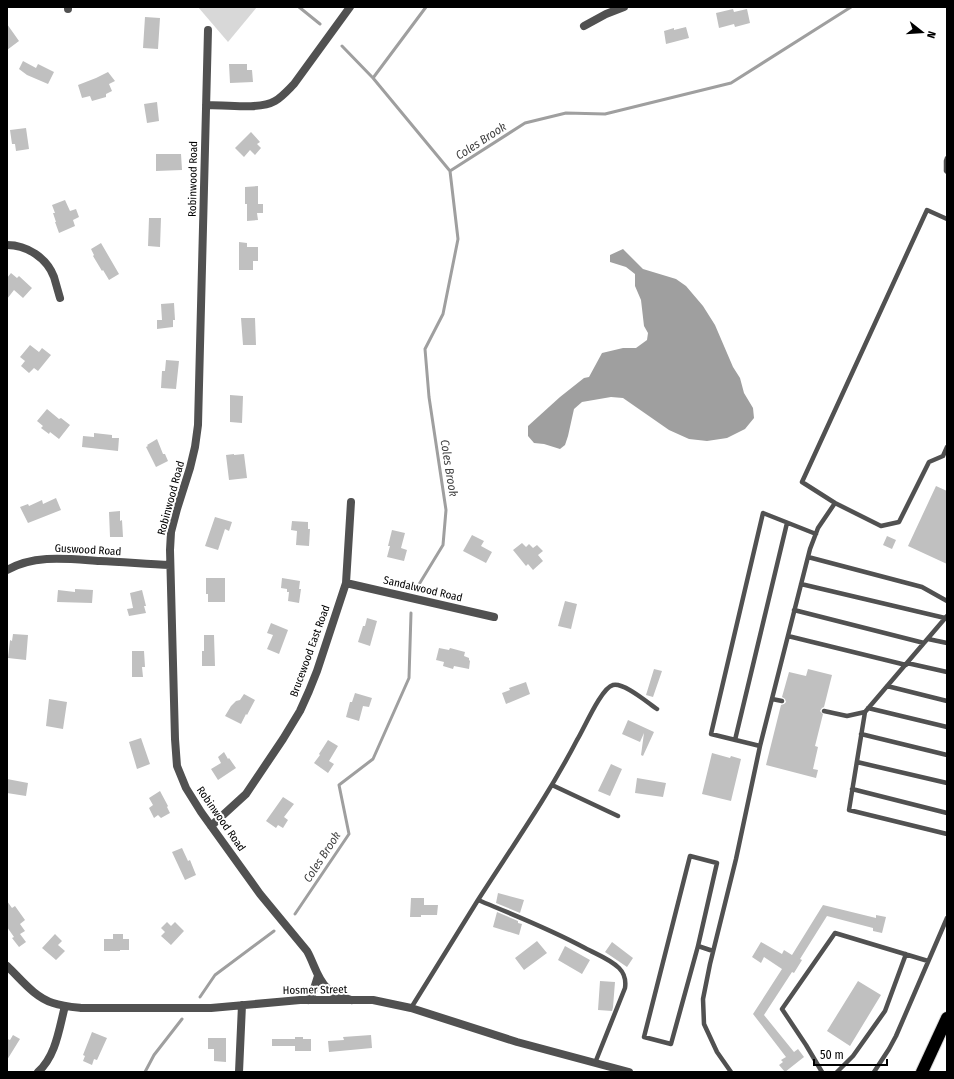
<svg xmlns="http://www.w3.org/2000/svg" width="954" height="1079" font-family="'Fira Sans Condensed',sans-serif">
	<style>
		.green { fill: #d8d8d8 }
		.water { fill: #9f9f9f }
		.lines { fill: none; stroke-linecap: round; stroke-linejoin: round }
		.stream { stroke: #9f9f9f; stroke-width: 3 }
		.building { fill: #c0c0c0 }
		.highway-casing { stroke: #dbdbdb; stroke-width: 14 }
		.lane { stroke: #515151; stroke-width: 4.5 }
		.street { stroke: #515151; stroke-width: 8 }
		.highway { stroke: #000; stroke-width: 12 }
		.labels { text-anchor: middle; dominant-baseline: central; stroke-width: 4; stroke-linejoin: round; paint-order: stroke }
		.street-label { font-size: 11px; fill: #000; stroke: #fff }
		.water-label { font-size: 12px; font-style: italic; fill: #404040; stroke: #fff }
	</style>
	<rect width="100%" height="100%" fill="#fff"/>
	<!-- green -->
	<path class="green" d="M198,7H257L228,42Z"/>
	<!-- water -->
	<path class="water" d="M623,249L643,269L676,279L686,286L703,306L715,325L733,367L740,378L744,393L753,408L754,418L745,429L727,438L707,441L689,439L669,430L623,398L611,397L582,402L574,409L568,436L565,445L560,449L544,444L534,443L528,436V426L560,397L584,378L589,377L602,353L623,348H636L647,340L648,333L644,326L641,300L635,286V274L626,267L610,262V255Z"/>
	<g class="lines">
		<!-- stream -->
		<path class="stream" d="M299,7L320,24
			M342,46L373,78L450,171
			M373,78L426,7
			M418,586L443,545L446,510L429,397L425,349L443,314L458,239L450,171L525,123L566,113L605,114L731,83L851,7
			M295,914L349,834L339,785L373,759L409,678L411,613
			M200,997L215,975L274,931
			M145,1072L154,1055L182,1019"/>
	</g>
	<!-- building -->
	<path class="building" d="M733,9L734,12L747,9L750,23L735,27L734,24L719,28L716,13Z
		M145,17L160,18L158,49L143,48Z
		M7,24L19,41L7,50Z
		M686,27L689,38L666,44L664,31L674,28V30Z
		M23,61L36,68L38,64L54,72L48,84L27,75L19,69Z
		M229,64H247V70H252L253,82L230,83Z
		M108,72L115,81L109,84L112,91L106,94V97L92,101L90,96L82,98L78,85L96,78Z
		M157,102L159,121L147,123L144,104Z
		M26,128L29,149L16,151L15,144H12L10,130Z
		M251,132L260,142L257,144L261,148L255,155L250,150L244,157L235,148Z
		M156,154H181L182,170L156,171Z
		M258,186V204H263V213H257L258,220L247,221V204H245V187Z
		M65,200L70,211L76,209L79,217L73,220L75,226L59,233L55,222H56L53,213H55L52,205Z
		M149,218H161L160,247L148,246Z
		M239,242L247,243V247H258V261H253V270H239Z
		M101,243L119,274L109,280L103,270L102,271L93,256L94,255L91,249Z
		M11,273L17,278L19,276L32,288L23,298L14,290L7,299V278Z
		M174,303L175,320H173V327L157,329V320H162L161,304Z
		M241,318H255L256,345H243Z
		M30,345L39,352L42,348L51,355L38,371L34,368L29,373L21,366L25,361L20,357Z
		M166,360L179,361L176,389L161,388L162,371H165Z
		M230,395L243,396L242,423L230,422Z
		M47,409L59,419L61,418L70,425L59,439L50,432L49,434L41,428L43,426L37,421Z
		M94,433L112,435V438H119L118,451L82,447L83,436L94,437Z
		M157,439L163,454H165L168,461L156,467L146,447L148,446L147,445Z
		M234,454V455L244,454L247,478L229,480L226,455Z
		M936,486L947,491V564L908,546Z
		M56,498L61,510L28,523L20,507L28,504L29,506L42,500L43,504Z
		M120,511V521L122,520L123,537H110L109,512Z
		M215,517L232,522L229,531L225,529L218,550L205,546Z
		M292,521L308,522V529H310L309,546L296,545L297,531L291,530Z
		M392,530L405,533L401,548L407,550L404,561L387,557L390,546H388Z
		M472,535L484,541L481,546L492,552L486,563L463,551Z
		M887,536L896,540L892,549L883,545Z
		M522,543L526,547L529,544L533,548L537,545L543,551L538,555L543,561L533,570L528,564L526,566L513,550Z
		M206,578H225V602H208V594H206Z
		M282,578L300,581L299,589H301L299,603L288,601L289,592H287V589L281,588Z
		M75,589L93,590L92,603L57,602L58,590L75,592Z
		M142,590L146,606H144L146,613L129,616L127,609L133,608L130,593Z
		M565,601L577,604L571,629L558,626Z
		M367,618L377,621L370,646L358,642L363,626H365Z
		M271,623L288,630L279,654L267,649L273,635L267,633Z
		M13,634L28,635L26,660L8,658L10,640L12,641Z
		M204,635H214L215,666H202V651H204Z
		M439,648L449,650L450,648L465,652L464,656L469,658V660L470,661L469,669L454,666L453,669L443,666L444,662L436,660Z
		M132,651H144L145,667H142L143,677H132Z
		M654,669L662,671L653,697L646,695Z
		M808,669L832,675L824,707L822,708L820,711L823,714L815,746L818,747L813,769L818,770L816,778L766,765L781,705L784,704L786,702L785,699L782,697L789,672L806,676Z
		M526,682L530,694L506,704L502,693L510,690L509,688Z
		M355,693L372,698L369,707L363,706L359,721L346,717L350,702H352Z
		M244,694L255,700L247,715L246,714L241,724L225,716L231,706L236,701L240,700Z
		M49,699L67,702L63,729L46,726Z
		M628,720L654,732L643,756L641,755L644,733L640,742L622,734Z
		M141,738L150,764L137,769L129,742Z
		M328,740L338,746L329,761L334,764L328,773L314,763L320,755L319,754Z
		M224,752L228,759L229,758L236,768L218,780L211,769L221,763L218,757Z
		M712,753L730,758L731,756L741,759L731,801L702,794Z
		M611,764L622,769L610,796L598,791Z
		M637,778L666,783L663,797L635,793Z
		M7,779L28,783L26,796L7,793Z
		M160,791L168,806L167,807L170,813L161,818L158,815L154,818L149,808L153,805L149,798Z
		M283,797L294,804L284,817L288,820L283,828L278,825L276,828L266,821Z
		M182,848L188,861L190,860L196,875L185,880L172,852Z
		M498,893L524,900L520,913L496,903Z
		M411,898H424V905H438L437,915H421V917H410Z
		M7,901L12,908L15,906L25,920L20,924L25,931L20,934L26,942L19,947L12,938L14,937L7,927Z
		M823,905L876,918V915L886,917L882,933L873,931V928L827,916L800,959L802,960L794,973L792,972L764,1015L794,1052L798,1049L804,1057L785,1072L779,1065L783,1062L781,1060L786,1057L753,1014L782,969L764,957L761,963L752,957L761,942L782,954L784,950L792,955Z
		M497,912L518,921V923L522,924L519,935L493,927Z
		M167,922L171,926L175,922L184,931L171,945L161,936L165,932L161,928Z
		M55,934L62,941L58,945L65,951L56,960L42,948Z
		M113,934H123V939H129V950H120V951H104V939H113Z
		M537,941L547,953L524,970L515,958Z
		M612,942L633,958L627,967L605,952Z
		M565,946L590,960L582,974L558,960Z
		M600,981L615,982L613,1007L612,1011L598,1010Z
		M858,981L881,995L850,1046L827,1031Z
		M92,1032L107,1038L97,1060L94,1059L92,1065L83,1061L85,1056L83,1055Z
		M13,1035L20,1039L7,1060V1039L10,1040Z
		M371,1035L372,1048L329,1052L328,1041L344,1040L343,1037Z
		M295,1037H303V1039H311V1051H295V1046H272V1039H295Z
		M208,1038H226V1062L214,1061V1049H208Z"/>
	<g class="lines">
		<defs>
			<path id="highway" d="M922,1072L947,1018"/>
		</defs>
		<!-- highway casing -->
		<use href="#highway" class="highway-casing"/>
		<!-- lane -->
		<path class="lane" d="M947,158L946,161V171L947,172
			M835,503L881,526L899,522L929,462L943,456L947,447
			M808,557L922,587L947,601
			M801,584L945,618
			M794,610L924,643
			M788,636L906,665
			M928,639L947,643
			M907,663L947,672
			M887,686L947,701
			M772,699L782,701
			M868,708L947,727
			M824,711L847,716L865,712L947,616
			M865,712L849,810L947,834
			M861,734L947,755
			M735,740L787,523
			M760,746L711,734L763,513L816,534
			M857,762L947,783
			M552,785L618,816
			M852,789L947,813
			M698,946L671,1044L644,1037L690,856L717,863L698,946L713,951
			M411,1008L478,900
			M595,1063L625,988C626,981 625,974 619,968C610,959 596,954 585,948C550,929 514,915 478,900C512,847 548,796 577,740C584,729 601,688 613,685C624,682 648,703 657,709
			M731,1072L717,1052L704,1024L703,999L710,964L736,859L760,746L810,549L818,528L835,503L802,482L927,210L947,219
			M822,1072L806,1045L782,1009L835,933L928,961
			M837,1072L853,1056L885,1011L906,954
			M874,1072L889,1049L896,1036L947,918"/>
		<!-- street -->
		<path class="street" d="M68,7V9
			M584,26L606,14L624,7
			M208,30L198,425L195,447L190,468L177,509L171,532L170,550L175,739L177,766L186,788L201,812L260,894L307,951C314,963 317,979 327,988C333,994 343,997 351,1000
			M206,105C225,105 259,110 275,101C282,97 288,90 294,84L350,7
			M7,245C27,245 47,258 54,277C56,284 58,291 60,298
			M7,570C35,554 69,559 100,561C123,562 147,564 170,565
			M346,583L494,617
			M211,826L246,794L283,739L300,711L309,691L317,671L346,583L351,502
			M7,966C21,979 34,997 53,1003C62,1006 72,1007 81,1008H211L300,1000H373L411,1008L517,1042L629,1072
			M308,1000L312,995L318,976
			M38,1072C56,1056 59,1029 65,1006
			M239,1072L242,1005"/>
		<!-- highway -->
		<use href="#highway" class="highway"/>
	</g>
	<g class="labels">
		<!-- street labels -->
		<g class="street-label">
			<text transform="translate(193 179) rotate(-89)">Robinwood Road</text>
			<text transform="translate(171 498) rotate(-75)">Robinwood Road</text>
			<text transform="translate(88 550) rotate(3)">Guswood Road</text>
			<text transform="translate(423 589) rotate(13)">Sandalwood Road</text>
			<text transform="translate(310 651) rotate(-70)">Brucewood East Road</text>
			<text transform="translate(221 819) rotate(55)">Robinwood Road</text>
			<text transform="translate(315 990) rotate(-1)">Hosmer Street</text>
		</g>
		<!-- water labels -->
		<g class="water-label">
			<text transform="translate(481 141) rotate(-33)">Coles Brook</text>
			<text transform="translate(449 468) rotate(81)">Coles Brook</text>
			<text transform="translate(322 857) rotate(-57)">Coles Brook</text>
		</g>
	</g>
	<!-- border -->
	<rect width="954" height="1079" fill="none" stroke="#000000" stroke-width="16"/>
	<!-- north arrow -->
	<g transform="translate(922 32) rotate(107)" stroke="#ffffff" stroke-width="3" paint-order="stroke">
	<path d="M0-3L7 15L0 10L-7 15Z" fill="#000000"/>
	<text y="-6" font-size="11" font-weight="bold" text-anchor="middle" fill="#000000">N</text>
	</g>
	<!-- scale -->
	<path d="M814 1059v6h73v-6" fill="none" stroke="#000000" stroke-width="2"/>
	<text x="820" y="1059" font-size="12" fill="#000000" stroke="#ffffff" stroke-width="3" paint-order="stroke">50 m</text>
</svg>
